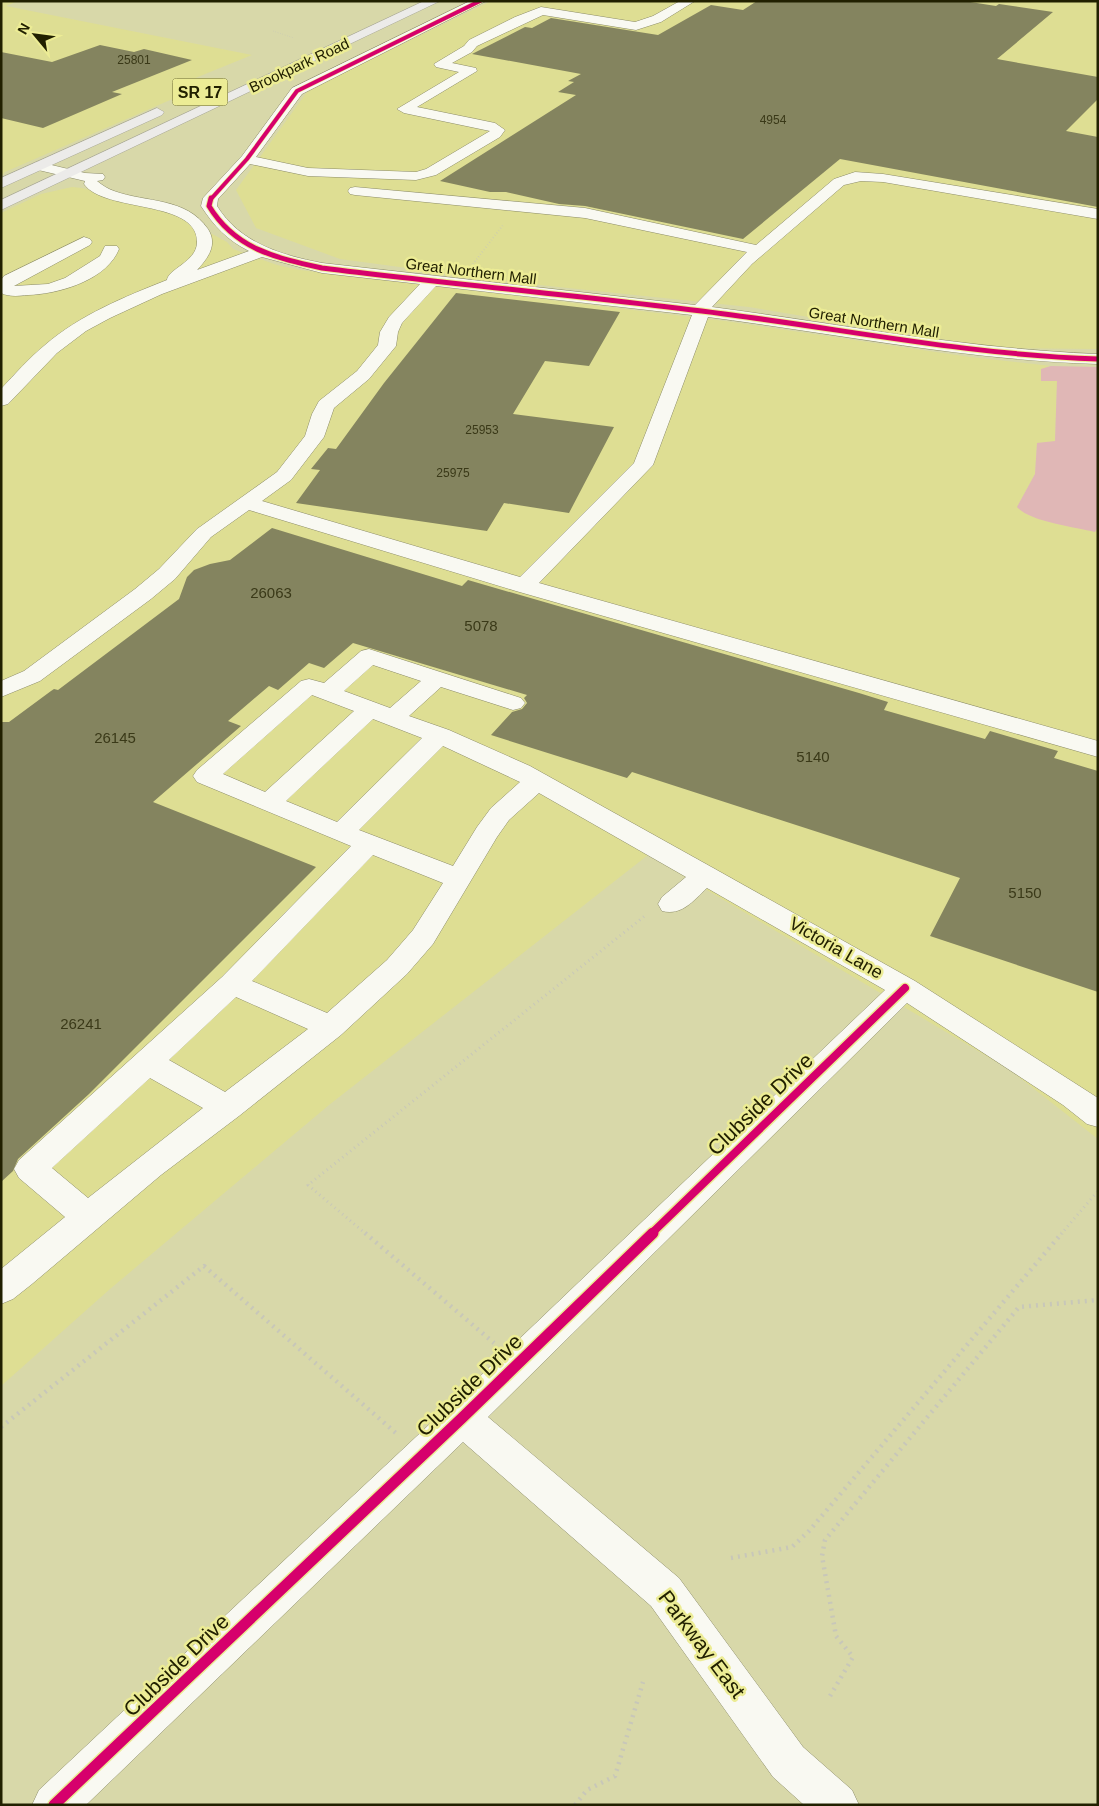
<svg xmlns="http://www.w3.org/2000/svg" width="1099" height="1806" font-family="Arial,sans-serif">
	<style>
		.built { fill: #dede93 }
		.green { fill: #e0b7b6 }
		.building { fill: #84845f }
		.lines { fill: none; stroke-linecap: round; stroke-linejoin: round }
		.minor-casing { stroke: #8c8c69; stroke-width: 1 }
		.major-casing { stroke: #a9a899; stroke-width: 1 }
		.path-far3 { stroke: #c8c7b9; stroke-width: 1; stroke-dasharray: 0.5 2; stroke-linecap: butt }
		.path-far2 { stroke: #c8c7b9; stroke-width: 2; stroke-dasharray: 0.5 2.5; stroke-linecap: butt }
		.path-far1 { stroke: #c8c7b9; stroke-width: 3; stroke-dasharray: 1 4; stroke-linecap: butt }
		.path { stroke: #c8c7b9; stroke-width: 4.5; stroke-dasharray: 2 5; stroke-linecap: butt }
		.minor { fill: #f9f9f2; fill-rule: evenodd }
		.major { fill: #ecebe9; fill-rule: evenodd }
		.cycleway-far3-casing { stroke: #ecec95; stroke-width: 5 }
		.cycleway-far2-casing { stroke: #ecec95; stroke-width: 7 }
		.cycleway-far1-casing { stroke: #ecec95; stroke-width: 11 }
		.cycleway-casing { stroke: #ecec95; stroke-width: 14 }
		.cycleway-far3 { stroke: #d6006c; stroke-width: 4 }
		.cycleway-far2 { stroke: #d6006c; stroke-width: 5 }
		.cycleway-far1 { stroke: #d6006c; stroke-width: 8 }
		.cycleway { stroke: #d6006c; stroke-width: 11 }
		.labels { text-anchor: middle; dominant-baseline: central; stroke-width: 5; stroke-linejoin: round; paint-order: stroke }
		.far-number-label { font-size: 12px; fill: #3a3918 }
		.far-street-label { font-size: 15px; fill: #212000; stroke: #ecec95 }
		.number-label { font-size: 15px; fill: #3a3918 }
		.shield { fill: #ecec95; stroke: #5e5d2d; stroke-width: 1 }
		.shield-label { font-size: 16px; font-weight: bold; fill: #212000 }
		.street-label { font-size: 18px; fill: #212000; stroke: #ecec95 }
		.near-street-label { font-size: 21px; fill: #212000; stroke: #ecec95 }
	</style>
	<rect width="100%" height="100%" fill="#d8d8a9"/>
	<!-- built -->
	<path class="built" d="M1,1H18L6,6L252,55L183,83L200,87L5,172L1,177Z
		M491,1H1098V349L996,348L749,307L511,282L340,259L256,228L236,190L307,92L341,74Z
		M72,187L82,188L169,211L227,242L233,249L277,265L300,270L725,321L970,357L1051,366L1046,367L1041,381H1057L1055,442L1037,443L1035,474L1017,507L1095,532L1098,527V1139L1010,1070L648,855L329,1105L110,1289L1,1386V213L41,194Z"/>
	<!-- green -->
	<path class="green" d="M1051,366L1098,367V527L1095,532C1076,527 1030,522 1017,507L1035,474L1037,443L1055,441L1057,381H1041V369Z"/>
	<!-- building -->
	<path class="building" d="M757,1H964L996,6L999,4L1053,12L997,59L1098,77V99L1066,131L1098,137V207L840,159L743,239L585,206L559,204L506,192H490L440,181L576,95L558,92L574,82L568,81L581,74L472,54L525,27L532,28L551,18L658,35L711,5L743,10Z
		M100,45L134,52L144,49L192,60L112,92L122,94L43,128L1,118V52L52,62Z
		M456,293L620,312L589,366L545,361L513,414L614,427L569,513L504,503L487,531L296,503L320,470L311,469L328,448L336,449L384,383Z
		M272,528L462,586L468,580L859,693L888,702L884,710L985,739L990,731L1058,751L1054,758L1098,771V992L930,936L960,878L632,772L627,778L491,735L512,712L522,709L527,703L524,698L527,695L353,643L324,668L309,663L278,690L269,686L228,721L241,726L153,802L316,867L89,1094L18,1159L13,1171L1,1182V722H9L51,691L54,689L58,690L179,599L187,577L194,570L210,564L230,560Z"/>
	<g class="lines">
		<defs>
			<path id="minor" d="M470,1H486L302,94L256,157L308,168L416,172L426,169L490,131L404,113L397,109L459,72L436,67L434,64L464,46L469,40L515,17L541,7L635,22L653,16L680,1H695L661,22L636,30L543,15L477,46L472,52L452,63L476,68L477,71L417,107L495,123L505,130L500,137L436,175L416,180L308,176L250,164L218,199L217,206C240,243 281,255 322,263L695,305L747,252L585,218L355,195L350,194L348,191L350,188L355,187L585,208L756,245L834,179L855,172L883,174L1098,209V219L883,182L861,181L844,185L752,264L712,307C841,324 968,349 1098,354V364C967,360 838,334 708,317L653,465L539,583L1098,741V757L516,591L249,510L211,537L175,579L151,599L40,681L1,697V681L24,671L135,589L159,569L197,529L277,472L305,436L312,414L319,401L357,371L378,345L380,332L389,317L420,284L322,273L262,257L162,294L110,318L86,331L57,353L8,404L1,406V389C15,374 29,358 45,345C80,315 124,297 167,280C168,269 196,262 197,243C199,199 104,213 84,184L85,181L34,169L32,166L34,163L39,162L85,173L103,174L105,177L103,180L97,181C102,185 108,189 114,191C147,203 186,197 208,229C218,245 208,258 197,270L249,251C227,240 214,226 201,206L203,198L242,156L292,88ZM436,286L692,315L634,463L520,577L262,501L291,480L324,437L334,408L369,379L396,346L398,332L402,323Z
				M84,237L90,239L92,242L90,245L14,286L48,284L65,278L100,256L105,246H117L119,249C107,280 59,294 28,295C19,296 9,297 1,293V280L4,276Z
				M369,649L521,698L525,703L521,708L513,710L441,687L409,716L449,730L530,766L715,869L915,981L1098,1098V1127L1087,1124L1063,1105L907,1003L488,1417L679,1578L803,1747L852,1790L859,1805H804L773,1777L651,1606L463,1442L86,1805H32L39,1790L449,1406L885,990L707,888C693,901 682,916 662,911L658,904L662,897L686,877L539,793L509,820L497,837L433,944L407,974L341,1035L239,1116L161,1175L32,1284L13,1299L1,1304V1269L65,1217L19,1178L14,1169L19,1160L222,977L351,846L197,782L193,776L197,770L301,681L309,679L324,683L361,651ZM373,665L421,681L390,708L344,691ZM312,695L354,711L265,792L223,774ZM373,719L422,738L337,822L286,801ZM443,746L520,782L491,808L477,827L453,866L359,830ZM373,855L443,883L413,930L387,960L327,1013L252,981ZM236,997L308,1029L225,1092L169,1060ZM150,1078L203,1108L88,1198L52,1168Z"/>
			<path id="major" d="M424,1H440L1,210V200Z
				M157,108L164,112L162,115L1,188V178Z"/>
		</defs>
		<!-- minor casing -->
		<use href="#minor" class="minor-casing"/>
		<!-- major casing -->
		<use href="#major" class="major-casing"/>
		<!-- path-far3 -->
		<path class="path-far3" d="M273,31L294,38"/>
		<!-- path-far2 -->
		<path class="path-far2" d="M473,264L503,225
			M1,330L4,331"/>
		<!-- path-far1 -->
		<path class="path-far1" d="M366,1234L308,1185L646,915
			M1061,1234L1098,1191"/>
		<!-- path -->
		<path class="path" d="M365,1233L494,1343
			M1,1427L204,1266L397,1434
			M731,1558L792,1547L809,1531L1062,1233
			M830,1696L853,1657L836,1636L822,1556L825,1540L1019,1307L1098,1300
			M575,1805L587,1790L615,1776L643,1682"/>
		<!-- minor -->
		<use href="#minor" class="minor"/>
		<!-- major -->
		<use href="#major" class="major"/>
		<defs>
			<path id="cycleway-far3" d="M211,199L247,159L297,91L480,1"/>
			<path id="cycleway-far2" d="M211,198L209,206C235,249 276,258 322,268C458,285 595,297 732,315C854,331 974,355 1098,359"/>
			<path id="cycleway-far1" d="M651,1234L905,988"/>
			<path id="cycleway" d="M54,1805L462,1418L653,1233"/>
		</defs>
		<!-- cycleway-far3 casing -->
		<use href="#cycleway-far3" class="cycleway-far3-casing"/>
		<!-- cycleway-far2 casing -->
		<use href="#cycleway-far2" class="cycleway-far2-casing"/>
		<!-- cycleway-far1 casing -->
		<use href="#cycleway-far1" class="cycleway-far1-casing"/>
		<!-- cycleway casing -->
		<use href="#cycleway" class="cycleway-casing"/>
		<!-- cycleway-far3 -->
		<use href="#cycleway-far3" class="cycleway-far3"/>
		<!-- cycleway-far2 -->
		<use href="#cycleway-far2" class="cycleway-far2"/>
		<!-- cycleway-far1 -->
		<use href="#cycleway-far1" class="cycleway-far1"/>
		<!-- cycleway -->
		<use href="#cycleway" class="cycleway"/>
	</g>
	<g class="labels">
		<!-- far-number labels -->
		<g class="far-number-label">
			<text x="134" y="60">25801</text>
			<text x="773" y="120">4954</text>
			<text x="482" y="430">25953</text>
			<text x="453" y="473">25975</text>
		</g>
		<!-- far-street labels -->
		<g class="far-street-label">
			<text transform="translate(299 65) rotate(-25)">Brookpark Road</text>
			<text transform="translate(471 271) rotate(7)">Great Northern Mall</text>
			<text transform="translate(874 322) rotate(9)">Great Northern Mall</text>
		</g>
		<!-- number labels -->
		<g class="number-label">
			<text x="271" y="592">26063</text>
			<text x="481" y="625">5078</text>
			<text x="115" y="737">26145</text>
			<text x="813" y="756">5140</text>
			<text x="1025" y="892">5150</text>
			<text x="81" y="1023">26241</text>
		</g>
		<!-- shield labels -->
		<rect class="shield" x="172.5" y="78.5" width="55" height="27" rx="4"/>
		<g class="shield-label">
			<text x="200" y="92">SR 17</text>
		</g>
		<!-- street labels -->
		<g class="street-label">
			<text transform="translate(836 948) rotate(30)">Victoria Lane</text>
		</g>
		<!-- near-street labels -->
		<g class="near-street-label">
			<text transform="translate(760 1104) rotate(-44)">Clubside Drive</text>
			<text transform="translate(469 1385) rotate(-44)">Clubside Drive</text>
			<text transform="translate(702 1644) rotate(53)">Parkway East</text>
			<text transform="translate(176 1665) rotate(-44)">Clubside Drive</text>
		</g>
	</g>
	<!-- border -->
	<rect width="1099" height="1806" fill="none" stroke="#212000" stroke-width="5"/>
	<!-- north arrow -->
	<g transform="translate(35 35) rotate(299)" stroke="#ecec95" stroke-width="4" paint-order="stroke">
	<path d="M0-4L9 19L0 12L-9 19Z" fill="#212000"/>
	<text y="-8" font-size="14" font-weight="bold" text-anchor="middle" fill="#212000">N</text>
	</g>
</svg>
